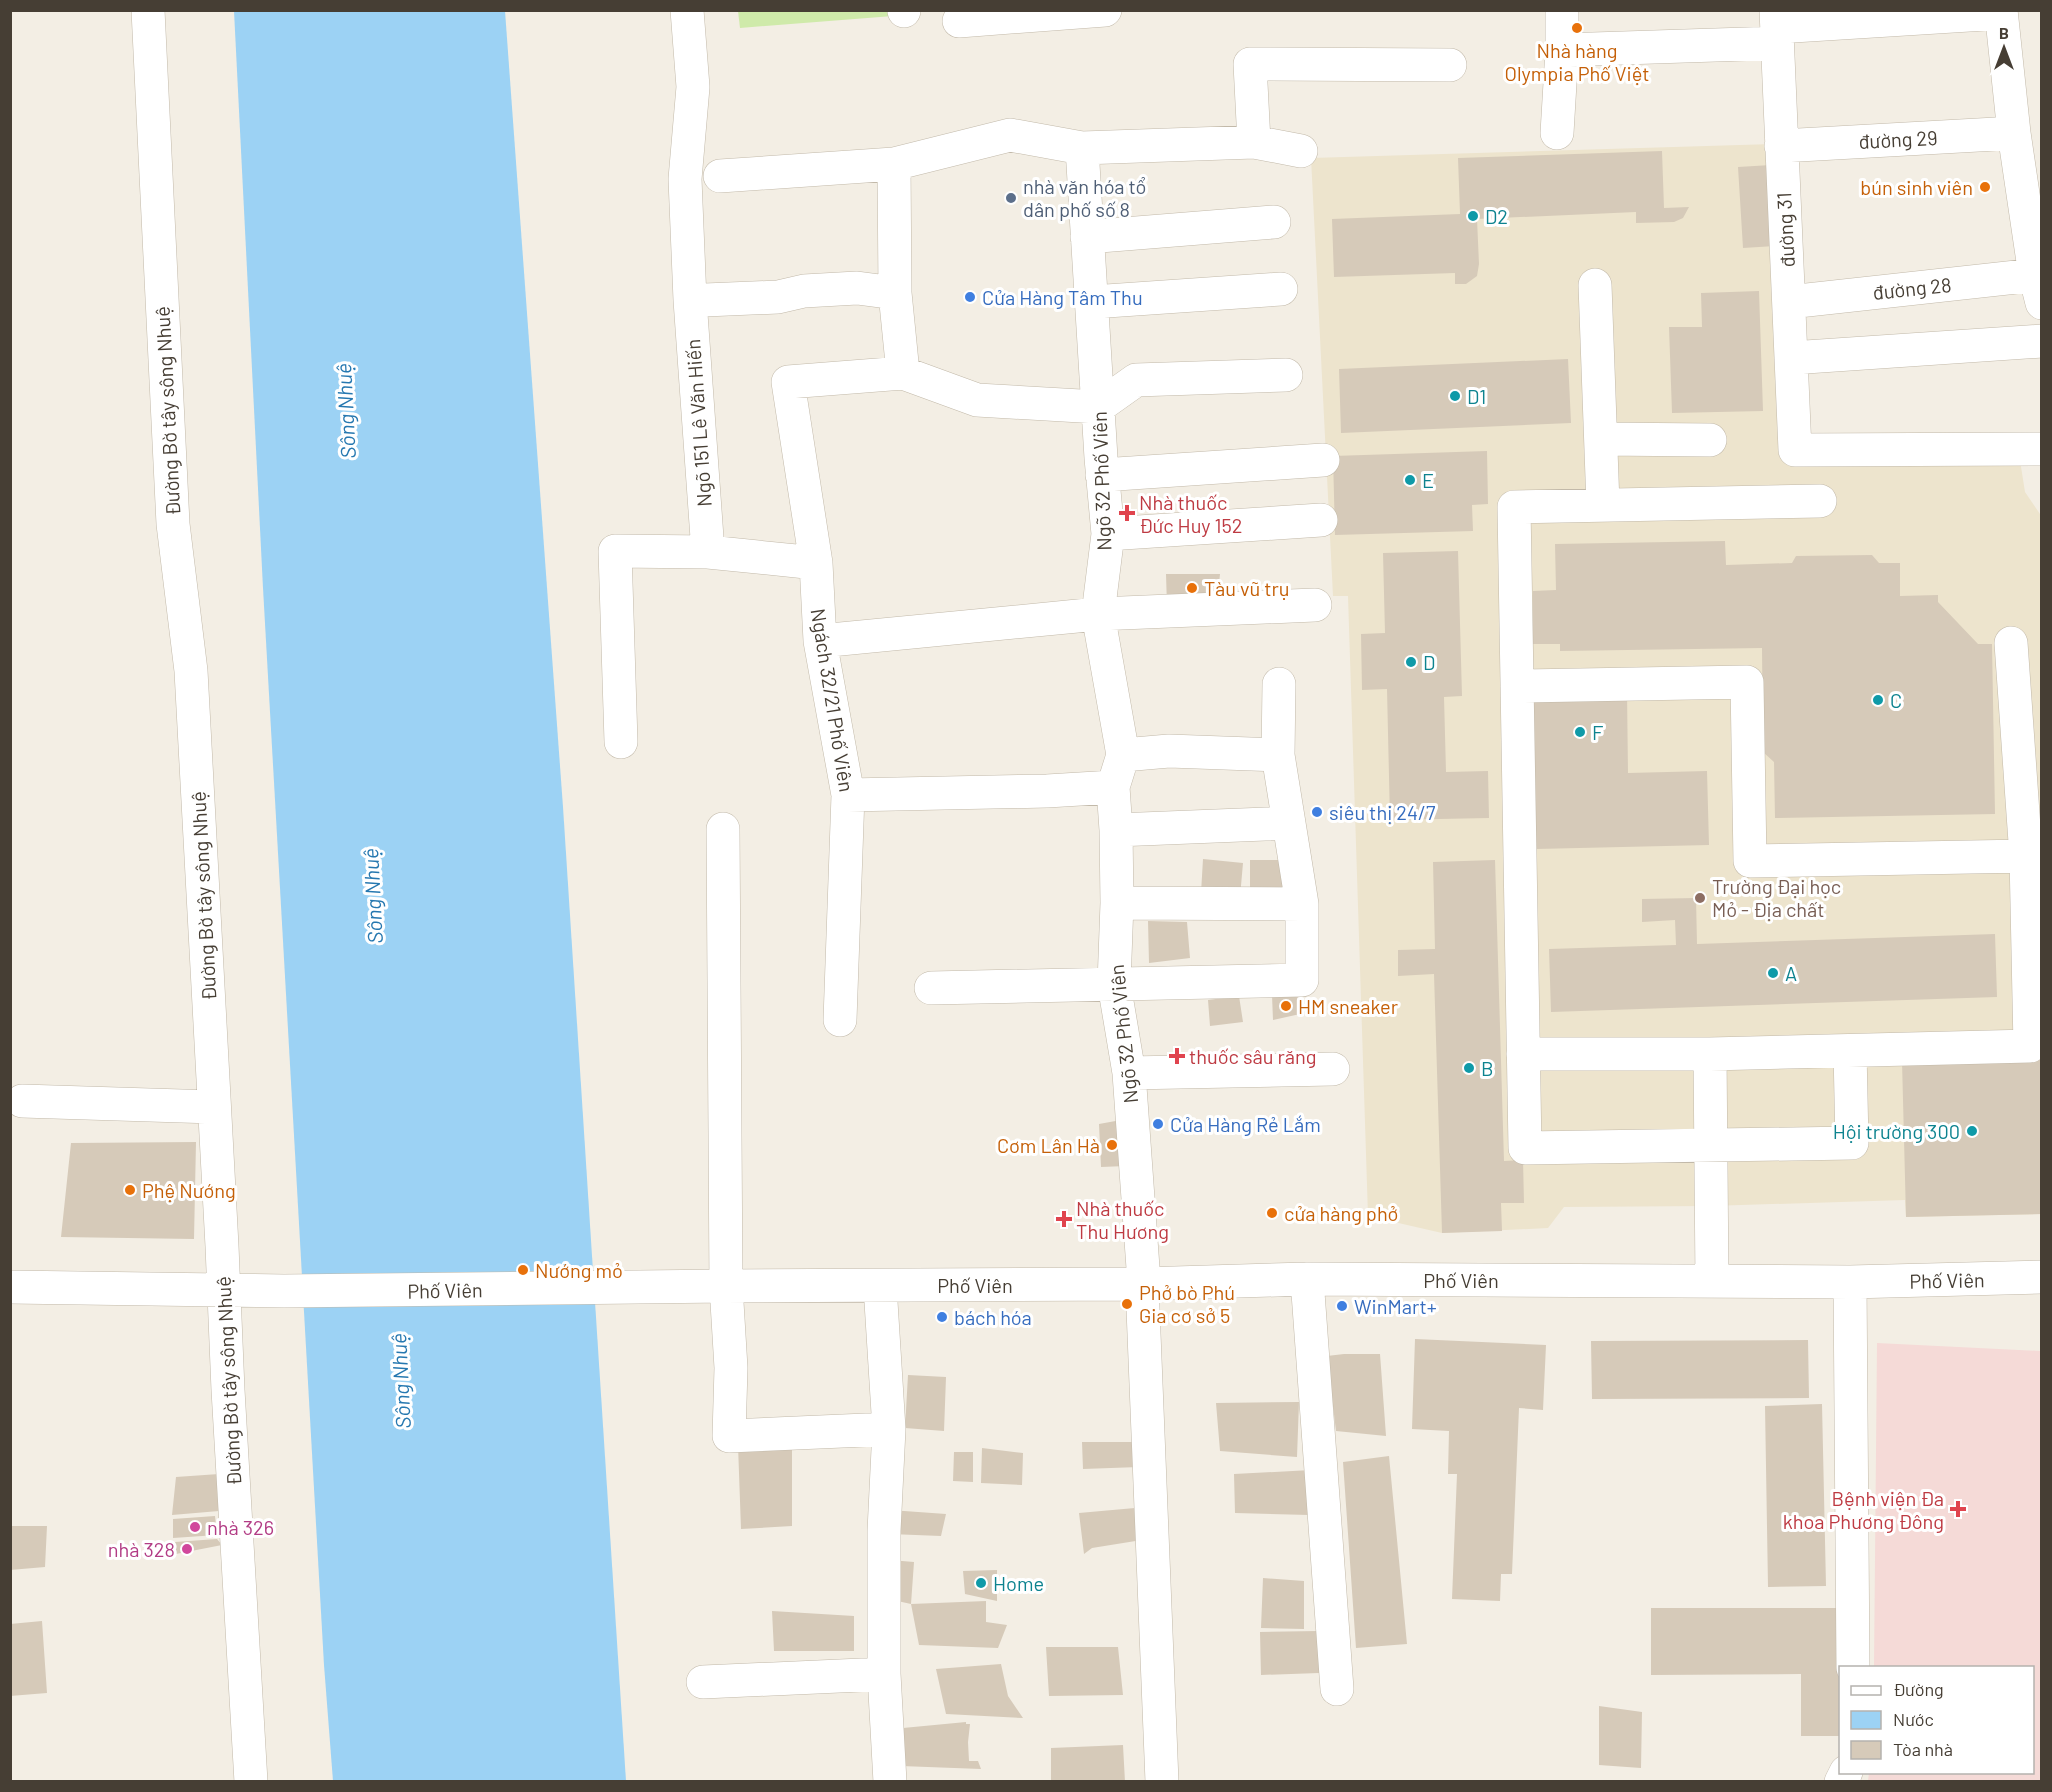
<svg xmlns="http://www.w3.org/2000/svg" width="2052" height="1792" font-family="Barlow,sans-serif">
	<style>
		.education { fill: #ede4cd }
		.medical { fill: #f5dad7 }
		.green { fill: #cfeaaa }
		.water { fill: #9cd2f4 }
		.building { fill: #d6cab9 }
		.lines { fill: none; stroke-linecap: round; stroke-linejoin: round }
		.minor-casing { stroke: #c2b9a9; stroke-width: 34 }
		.minor { stroke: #fff; stroke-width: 33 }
		.food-dot { fill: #e8710a; stroke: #fff; stroke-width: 2 }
		.service-dot { fill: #5c6f8a; stroke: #fff; stroke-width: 2 }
		.culture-dot { fill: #0f9aa8; stroke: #fff; stroke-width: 2 }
		.shop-dot { fill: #3f7fe0; stroke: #fff; stroke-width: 2 }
		.health-dot { fill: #e0444e; stroke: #fff; stroke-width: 2 }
		.education-dot { fill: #8d6e63; stroke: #fff; stroke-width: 2 }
		.hotel-dot { fill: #d1479c; stroke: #fff; stroke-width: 2 }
		.labels { text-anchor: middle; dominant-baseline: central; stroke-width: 6; stroke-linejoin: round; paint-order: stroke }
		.food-label { font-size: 20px; fill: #c56008; stroke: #fff; text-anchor: start }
		.street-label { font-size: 20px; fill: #463e34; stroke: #fff }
		.service-label { font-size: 20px; fill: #4e5e75; stroke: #fff; text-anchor: start }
		.culture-label { font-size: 20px; fill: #0d838f; stroke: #fff; text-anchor: start }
		.shop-label { font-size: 20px; fill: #366cbe; stroke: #fff; text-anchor: start }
		.health-label { font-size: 20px; fill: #be3a42; stroke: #fff; text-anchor: start }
		.education-label { font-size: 20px; fill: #785e54; stroke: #fff; text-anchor: start }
		.hotel-label { font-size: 20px; fill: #b23c85; stroke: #fff; text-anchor: start }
		.water-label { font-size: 21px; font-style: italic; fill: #2678b0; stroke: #fff }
	</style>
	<rect width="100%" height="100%" fill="#f3eee4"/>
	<!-- education -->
	<path class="education" d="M1773,144L1785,456L2019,454L2025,492L2042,517L2041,1214L1906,1217L1905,1200L1710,1206L1564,1207L1548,1228L1442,1233L1368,1216L1348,596H1333L1311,158Z"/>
	<!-- medical -->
	<path class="medical" d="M1877,1343L2041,1351V1781H1868L1869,1773L2032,1772V1668L1874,1667Z"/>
	<!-- green -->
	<path class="green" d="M893,10V16L740,28L738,11Z"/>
	<!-- water -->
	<path class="water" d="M234,11H505L563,807L626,1781H333L324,1665L263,588Z"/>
	<!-- building -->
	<path class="building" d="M1662,151L1664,208L1689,207L1683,218L1674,222L1636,223V212L1477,219L1479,264L1477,276L1466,284H1455V273L1334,277L1332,219L1460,214L1458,158Z
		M1771,165L1775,246L1743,248L1738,167Z
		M1759,291L1763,411L1672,413L1669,327H1702L1701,293Z
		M1568,359L1571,423L1341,433L1339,369Z
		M1487,451L1488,504L1472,505L1473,531L1335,535L1333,456Z
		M1725,541L1726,565L1792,563L1796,556L1872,555L1879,563H1900V596L1938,595V602L1978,644H1992L1995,814L1775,818L1774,762L1763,752L1762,648L1560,651V644H1533V591L1556,590L1555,544Z
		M1458,551L1462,696L1444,697L1446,772L1488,771L1489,818L1390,820L1387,689L1362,690L1361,634L1385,633L1383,553Z
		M1166,574H1220L1217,603L1167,606Z
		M1627,691L1628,773L1707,771L1709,845L1536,849L1532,693Z
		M1203,859L1243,863L1240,897L1201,893Z
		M1250,860H1289V895H1250Z
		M1495,860L1504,1161L1523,1160L1524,1203H1501L1502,1231L1442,1233L1434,974L1398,976V950L1435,949L1433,862Z
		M1696,898L1697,944L1995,934L1997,997L1551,1012L1549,949L1676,945L1675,920L1642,922V899Z
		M1148,921L1187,922L1190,958L1149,963Z
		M1272,995L1300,997V1014L1273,1020Z
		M1239,996L1243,1022L1210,1026L1208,1000Z
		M2042,1058V1214L1906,1217L1902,1061Z
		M1121,1120L1126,1166L1101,1167L1099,1124Z
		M196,1142L194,1239L61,1237L71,1143Z
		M1415,1339L1546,1345L1543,1410L1519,1408L1512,1574H1501L1500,1601L1452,1599L1457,1474H1448L1449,1431L1412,1429Z
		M1808,1340L1809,1398L1592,1399L1591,1341Z
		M1344,1354H1380L1386,1436L1336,1431L1327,1356Z
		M908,1375L946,1377L944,1431L905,1428Z
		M1299,1402L1297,1457L1220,1451L1216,1403Z
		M1822,1404L1826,1586L1768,1587L1765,1406Z
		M1082,1442H1140L1139,1467L1083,1469Z
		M738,1445L792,1447V1526L741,1529Z
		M982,1448L1023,1453L1022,1485L981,1483Z
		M954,1452H973V1482L953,1481Z
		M1389,1456L1407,1644L1356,1648L1343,1462Z
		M1311,1470L1309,1515L1235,1513L1234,1474Z
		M219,1474V1511L172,1515L176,1477Z
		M1146,1507L1148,1539L1092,1548L1084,1554L1079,1513Z
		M890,1510L946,1514L941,1536L890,1534Z
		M215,1516L217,1535L173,1538V1519Z
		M10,1526H47L45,1567L10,1570Z
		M217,1539L222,1545L176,1554L175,1542Z
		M890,1560L914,1562L911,1604L884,1598Z
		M997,1570V1601L965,1594L963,1571Z
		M1263,1578L1304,1581V1629L1261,1628Z
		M986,1601V1622L1007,1625L998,1648L919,1645L911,1604Z
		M1651,1608H1841L1840,1736H1801V1674L1651,1675Z
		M772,1611L854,1616V1651H774Z
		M42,1621L47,1693L10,1696V1624Z
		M1319,1631V1673L1261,1675L1260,1632Z
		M1046,1647H1118L1123,1695L1049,1696Z
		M1001,1664L1008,1696L1023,1718L946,1714L936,1669Z
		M1599,1706L1642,1712L1641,1768L1599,1765Z
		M966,1722V1724H970L968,1742L969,1761H978L981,1769L901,1766L903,1728Z
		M1123,1745L1125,1782H1051V1748Z"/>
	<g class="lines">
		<defs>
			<path id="minor" d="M148,10L173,524L191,671L222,1246L228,1390L251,1782
				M687,10L693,87L685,179L690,300L708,552
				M904,10V11
				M1562,10V50L1777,43
				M1776,10L1795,450L2042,449
				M2001,10L2014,133L2035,275L2042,303
				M959,21L1105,10
				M1777,27L2001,13
				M1557,133L1562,50
				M1254,142L1250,64L1450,65
				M1781,146L2014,133
				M1082,148L1254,142L1301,151
				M894,164L895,293L903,373
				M720,176L894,164L1010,135L1082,148L1101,458L1108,534L1098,614L1123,755L1113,787L1116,830L1117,903L1114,984L1129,1073L1143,1268L1142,1284L1162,1782
				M1087,237L1274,222
				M1595,285L1603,505
				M705,300L778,297L804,291L857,288L895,293
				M1092,302L1281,289
				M1789,302L2035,275
				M1791,358L2042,341
				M1601,439L1710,440
				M1102,475L1323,460
				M1820,501L1514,507L1525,1148L1852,1143L1850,1051
				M1108,534L1321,520
				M820,641L1098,614L1315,605
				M1517,686L1747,682L1750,861L2026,856
				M621,742L615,551L708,552L816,563
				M1123,755L1169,751L1278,755
				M848,795L1047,791L1113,787
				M723,829L726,1286L731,1368L729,1436L889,1429
				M1116,830L1289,823
				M1117,903L1302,904
				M931,988L1302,980V904L1278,755L1279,684
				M840,1020L848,795L820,641L816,563L788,382L903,373L977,400L1098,407L1136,380L1286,375
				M1523,1054H1710L2030,1046L2026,856L2011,643
				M1710,1054L1712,1281
				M1129,1073L1333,1069
				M22,1101L214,1107
				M1307,1279L1337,1689
				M1850,1282L1853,1668
				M880,1286L889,1429L884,1531V1674L890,1782
				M10,1287L284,1291L726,1286L1142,1284L1307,1279L1850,1282L2042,1277
				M703,1682L884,1674
				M1841,1782L1846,1772"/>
		</defs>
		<!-- minor casing -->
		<use href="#minor" class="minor-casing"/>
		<!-- minor -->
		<use href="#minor" class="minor"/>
	</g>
	<!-- markers -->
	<g class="food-dot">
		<circle cx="1577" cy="28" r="6"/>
		<circle cx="1985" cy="187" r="6"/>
		<circle cx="1192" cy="588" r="6"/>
		<circle cx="1286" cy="1006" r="6"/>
		<circle cx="1112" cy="1145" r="6"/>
		<circle cx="130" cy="1190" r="6"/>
		<circle cx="1272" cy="1213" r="6"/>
		<circle cx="523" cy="1270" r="6"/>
		<circle cx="1127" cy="1304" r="6"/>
	</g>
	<circle class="service-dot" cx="1011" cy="198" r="6"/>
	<g class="culture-dot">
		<circle cx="1473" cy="216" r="6"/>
		<circle cx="1455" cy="396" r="6"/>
		<circle cx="1410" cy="480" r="6"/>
		<circle cx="1411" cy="662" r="6"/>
		<circle cx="1878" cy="700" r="6"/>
		<circle cx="1580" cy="732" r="6"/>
		<circle cx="1773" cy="973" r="6"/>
		<circle cx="1469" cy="1068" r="6"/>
		<circle cx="1972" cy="1131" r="6"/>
		<circle cx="981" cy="1583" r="6"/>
	</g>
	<g class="shop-dot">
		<circle cx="970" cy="297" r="6"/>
		<circle cx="1317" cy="812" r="6"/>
		<circle cx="1158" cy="1124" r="6"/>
		<circle cx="1342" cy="1306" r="6"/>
		<circle cx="942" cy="1317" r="6"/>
	</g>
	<g class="health-dot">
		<path d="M1124 504h6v6h6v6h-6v6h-6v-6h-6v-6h6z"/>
		<path d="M1174 1047h6v6h6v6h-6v6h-6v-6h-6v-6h6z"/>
		<path d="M1061 1210h6v6h6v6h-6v6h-6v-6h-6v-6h6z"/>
		<path d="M1955 1500h6v6h6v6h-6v6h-6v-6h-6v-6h6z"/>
	</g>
	<circle class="education-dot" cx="1700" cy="898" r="6"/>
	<g class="hotel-dot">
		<circle cx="195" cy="1527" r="6"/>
		<circle cx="187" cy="1549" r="6"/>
	</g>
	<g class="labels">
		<!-- food labels -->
		<g class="food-label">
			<text x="1577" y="50" text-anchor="middle">Nhà hàng<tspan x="1577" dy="23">Olympia Phố Việt</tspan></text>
			<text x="1973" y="187" text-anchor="end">bún sinh viên</text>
			<text x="1204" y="588">Tàu vũ trụ</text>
			<text x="1298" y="1006">HM sneaker</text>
			<text x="1100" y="1145" text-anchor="end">Cơm Lân Hà</text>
			<text x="142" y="1190">Phệ Nướng</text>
			<text x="1284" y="1213">cửa hàng phở</text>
			<text x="535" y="1270">Nướng mỏ</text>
			<text x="1139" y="1292">Phở bò Phú<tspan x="1139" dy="23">Gia cơ sở 5</tspan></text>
		</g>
		<!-- street labels -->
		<g class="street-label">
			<text transform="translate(1898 139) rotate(-3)">đường 29</text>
			<text transform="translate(1785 230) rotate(-93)">đường 31</text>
			<text transform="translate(1912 288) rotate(-6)">đường 28</text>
			<text transform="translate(167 411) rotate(-93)">Đường Bờ tây sông Nhuệ</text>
			<text transform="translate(698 423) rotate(-94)">Ngõ 151 Lê Văn Hiến</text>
			<text transform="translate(1101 481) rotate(-92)">Ngõ 32 Phố Viên</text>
			<text transform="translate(833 700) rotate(81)">Ngách 32/21 Phố Viên</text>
			<text transform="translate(203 896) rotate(-93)">Đường Bờ tây sông Nhuệ</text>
			<text transform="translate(1123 1034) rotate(-96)">Ngõ 32 Phố Viên</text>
			<text x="1461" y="1280">Phố Viên</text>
			<text transform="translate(1947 1280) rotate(-1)">Phố Viên</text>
			<text x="975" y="1285">Phố Viên</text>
			<text transform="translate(445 1290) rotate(-1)">Phố Viên</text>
			<text transform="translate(228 1381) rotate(-93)">Đường Bờ tây sông Nhuệ</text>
		</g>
		<!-- service labels -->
		<g class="service-label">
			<text x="1023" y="186">nhà văn hóa tổ<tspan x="1023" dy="23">dân phố số 8</tspan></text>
		</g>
		<!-- culture labels -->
		<g class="culture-label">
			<text x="1485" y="216">D2</text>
			<text x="1467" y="396">D1</text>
			<text x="1422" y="480">E</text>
			<text x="1423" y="662">D</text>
			<text x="1890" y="700">C</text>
			<text x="1592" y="732">F</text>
			<text x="1785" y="973">A</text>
			<text x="1481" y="1068">B</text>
			<text x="1960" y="1131" text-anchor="end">Hội trường 300</text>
			<text x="993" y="1583">Home</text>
		</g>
		<!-- shop labels -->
		<g class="shop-label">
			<text x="982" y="297">Cửa Hàng Tâm Thu</text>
			<text x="1329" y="812">siêu thị 24/7</text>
			<text x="1170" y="1124">Cửa Hàng Rẻ Lắm</text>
			<text x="1354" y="1306">WinMart+</text>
			<text x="954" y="1317">bách hóa</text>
		</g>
		<!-- health labels -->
		<g class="health-label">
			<text x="1139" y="502">Nhà thuốc<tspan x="1139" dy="23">Đức Huy 152</tspan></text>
			<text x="1189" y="1056">thuốc sâu răng</text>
			<text x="1076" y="1208">Nhà thuốc<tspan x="1076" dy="23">Thu Hương</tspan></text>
			<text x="1944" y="1498" text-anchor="end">Bệnh viện Đa<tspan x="1944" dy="23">khoa Phương Đông</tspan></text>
		</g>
		<!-- education labels -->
		<g class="education-label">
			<text x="1712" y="886">Trường Đại học<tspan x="1712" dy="23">Mỏ - Địa chất</tspan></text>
		</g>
		<!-- hotel labels -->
		<g class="hotel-label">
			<text x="207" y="1527">nhà 326</text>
			<text x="175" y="1549" text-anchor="end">nhà 328</text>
		</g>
		<!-- water labels -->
		<g class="water-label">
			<text transform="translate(345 411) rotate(-93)">Sông Nhuệ</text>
			<text transform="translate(372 896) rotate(-93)">Sông Nhuệ</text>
			<text transform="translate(400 1381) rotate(-93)">Sông Nhuệ</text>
		</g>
	</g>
	<!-- border -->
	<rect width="2052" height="1792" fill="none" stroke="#463e34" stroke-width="24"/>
	<!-- legend -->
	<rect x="1839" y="1666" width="195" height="108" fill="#ffffff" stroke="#b5b2ae" stroke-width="1.5"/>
	<rect x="1851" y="1686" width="30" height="9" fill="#ffffff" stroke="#b5b2ae" stroke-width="1.5"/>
	<text x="1893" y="1696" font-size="18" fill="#463e34">Đường</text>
	<rect x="1851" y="1711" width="30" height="18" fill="#9cd2f4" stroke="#b5b2ae" stroke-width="1.5"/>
	<text x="1893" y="1726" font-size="18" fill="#463e34">Nước</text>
	<rect x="1851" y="1741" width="30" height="18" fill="#d6cab9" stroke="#b5b2ae" stroke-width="1.5"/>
	<text x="1893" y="1756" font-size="18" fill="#463e34">Tòa nhà</text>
	<!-- north arrow -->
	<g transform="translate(2004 48)" stroke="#ffffff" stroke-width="4.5" paint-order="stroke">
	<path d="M0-4.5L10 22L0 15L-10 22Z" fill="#463e34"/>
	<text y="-9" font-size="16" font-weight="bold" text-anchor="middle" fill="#463e34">B</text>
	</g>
</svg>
